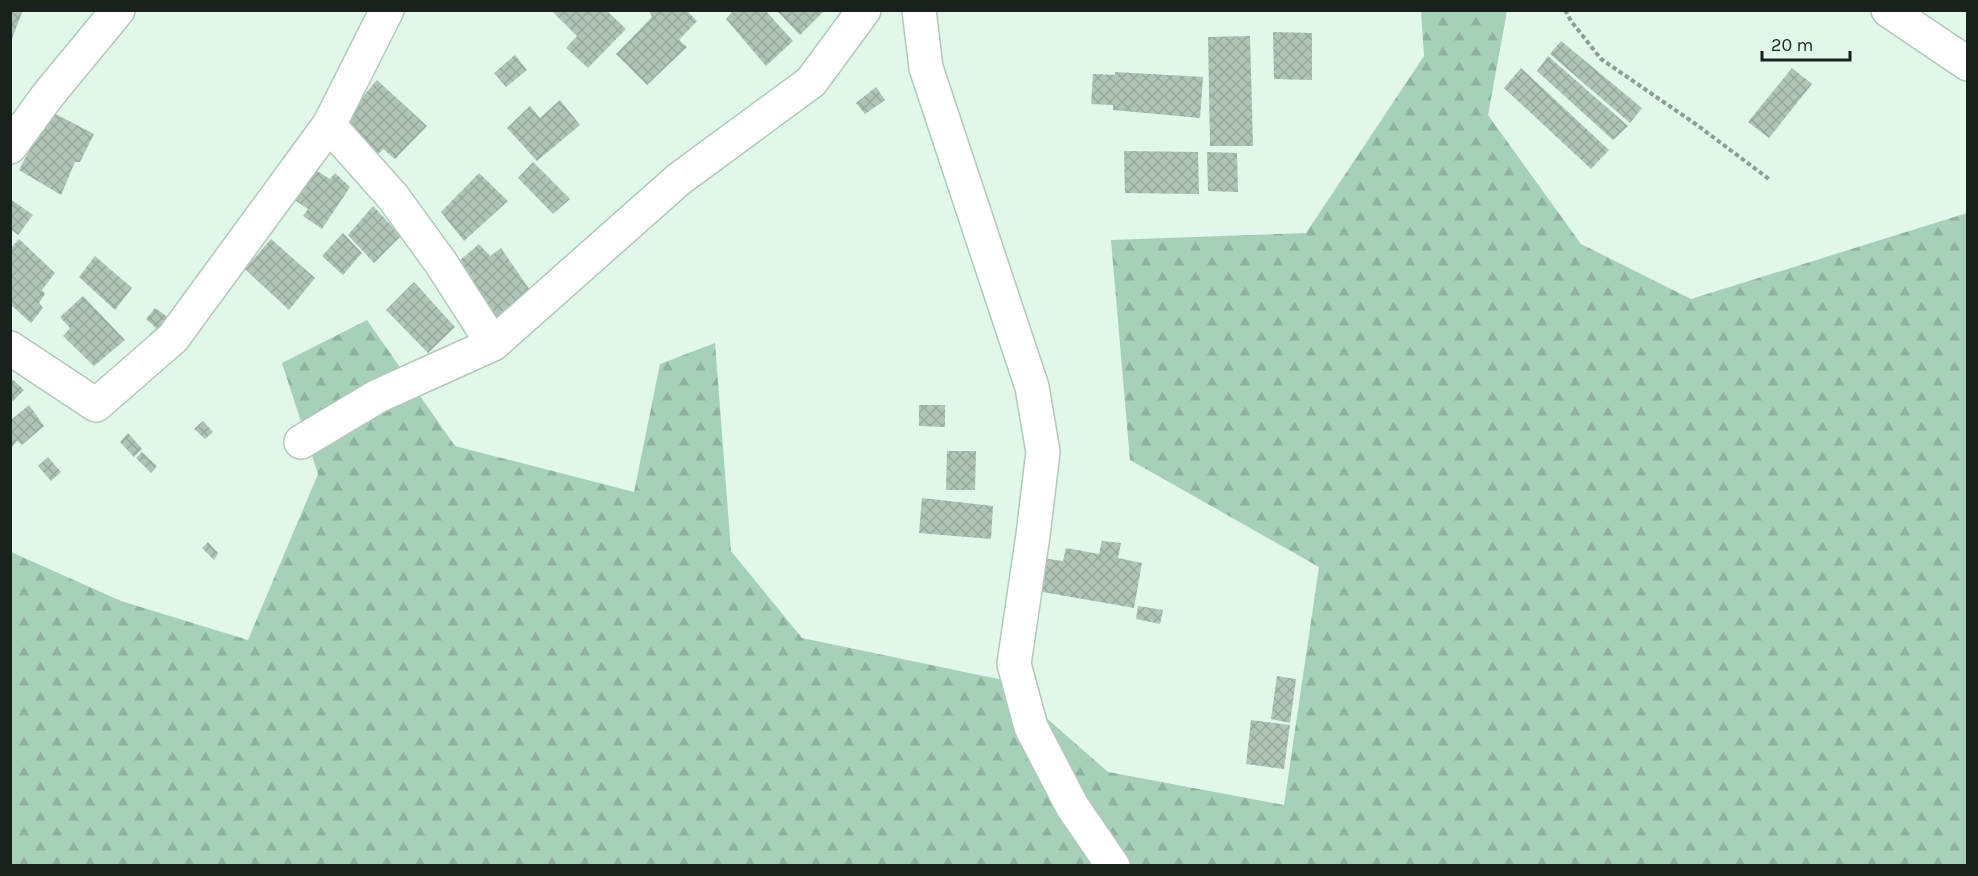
<svg xmlns="http://www.w3.org/2000/svg" width="1978" height="876" font-family="Karla,sans-serif">
	<style>
		.forest { fill: url(#forest-firs) }
		.building { fill: url(#building-cross-hatch) }
		.lines { fill: none; stroke-linecap: round; stroke-linejoin: round }
		.minor-casing { stroke: #b3c8bb; stroke-width: 36 }
		.path { stroke: #8d9d93; stroke-width: 4; stroke-dasharray: 4.5 3; stroke-linecap: butt }
		.minor { stroke: #fff; stroke-width: 33 }
	</style>
	<defs>
		<pattern id="forest-firs" width="22" height="20" patternUnits="userSpaceOnUse" patternTransform="scale(1.5)"><rect width="22" height="20" fill="#a6d0b7"/><path d="M5 1l3.5 6h-7zM16 11l3.5 6h-7z" fill="#8eb29d"/></pattern>
		<pattern id="building-cross-hatch" width="8" height="8" patternUnits="userSpaceOnUse" patternTransform="scale(1.5)"><rect width="8" height="8" fill="#afc4b7"/><path d="M0 0l8 8M0 8l8-8" fill="none" stroke="#96a89d"/></pattern>
	</defs>
	<rect width="100%" height="100%" fill="#e1f7ea"/>
	<!-- forest -->
	<path class="forest" d="M1421,10L1507,11L1488,115L1581,244L1691,299L1967,213V865L11,866V552L121,601L248,640L318,474L282,363L367,320L455,446L634,492L660,364L715,343L731,551L802,638L1003,680L1108,772L1284,805L1319,567L1130,460L1111,240L1306,233L1424,56Z"/>
	<!-- building -->
	<path class="building" d="M10,10H23L11,41H10Z
		M551,10H606L626,29L588,68L566,48L577,36Z
		M649,10H686L697,21L679,40L687,47L647,85L616,54L652,17Z
		M734,10H765L793,41L766,66L726,19Z
		M776,10H825L800,35Z
		M1273,32L1312,33V80L1274,79Z
		M1250,36L1253,146H1210L1208,37Z
		M1561,41L1642,108L1630,123L1550,54Z
		M515,55L527,70L506,87L494,73Z
		M1548,56L1628,126L1613,140L1537,71Z
		M1521,68L1609,150L1591,169L1504,88Z
		M1792,68L1812,84L1769,138L1748,122Z
		M1115,72L1203,77L1200,118L1113,110V105L1091,104L1093,74L1115,75Z
		M377,80L427,126L395,159L383,149L373,159L341,122Z
		M876,87L885,100L865,114L856,103Z
		M560,100L580,125L537,161L507,128L530,106L540,118Z
		M50,111L94,134L80,162H75L61,195L19,170Z
		M1124,151L1198,152L1199,194L1125,193Z
		M1207,152L1237,153L1238,192L1208,191Z
		M533,162L570,199L553,214L518,178Z
		M309,166L330,179L335,173L350,187L322,229L303,216L308,209L290,197Z
		M479,173L508,201L464,241L441,212Z
		M10,199L33,215L18,235L10,229Z
		M373,206L401,236L374,263L348,235Z
		M343,233L362,253L343,275L322,256Z
		M19,239L55,273L42,290L45,294L39,303L43,308L31,323L10,304V249Z
		M271,239L315,278L289,310L245,269Z
		M479,244L490,256L501,248L532,293L494,319L457,263Z
		M95,256L132,288L115,310L79,277Z
		M414,282L455,327L428,353L386,310Z
		M83,296L125,340L94,366L63,336L70,328L60,317Z
		M155,308L172,320L155,338L150,334L156,328L146,319Z
		M10,377L24,390L10,404Z
		M29,405L44,426L22,445L17,441L12,447L10,421Z
		M919,405H945V427L919,426Z
		M203,421L213,432L205,439L194,429Z
		M128,433L142,449L134,457L120,442Z
		M947,451H976L975,490H946Z
		M142,452L157,466L151,473L136,458Z
		M48,457L61,472L51,481L38,466Z
		M922,498L993,506L991,539L919,533Z
		M1102,541L1121,543L1118,558L1142,563L1134,608L1037,591L1042,558L1063,561L1066,548L1099,554Z
		M208,542L218,553L214,560L202,548Z
		M1138,606L1163,610L1160,624L1136,619Z
		M1277,676L1296,679L1290,723L1271,719Z
		M1251,720L1290,725L1284,769L1246,764Z"/>
	<g class="lines">
		<defs>
			<path id="minor" d="M919,10L926,68L1032,387L1043,452L1033,535L1014,664L1031,727L1072,806L1113,866
				M1888,10L1968,64
				M329,125L393,197L441,263L493,344
				M10,147L48,95L118,10
				M10,348L96,405L173,338L329,125L387,10
				M301,442L378,396L493,344L679,179L811,82L864,10"/>
		</defs>
		<!-- minor casing -->
		<use href="#minor" class="minor-casing"/>
		<!-- path -->
		<path class="path" d="M1565,10L1571,21L1601,59L1697,125L1769,179"/>
		<!-- minor -->
		<use href="#minor" class="minor"/>
	</g>
	<!-- border -->
	<rect width="1978" height="876" fill="none" stroke="#19211c" stroke-width="24"/>
	<!-- scale -->
	<path d="M1762 51v9h88v-9" fill="none" stroke="#19211c" stroke-width="3"/>
	<text x="1771" y="51" font-size="18" fill="#19211c" stroke="#e1f7ea" stroke-width="4.5" paint-order="stroke">20 m</text>
</svg>
